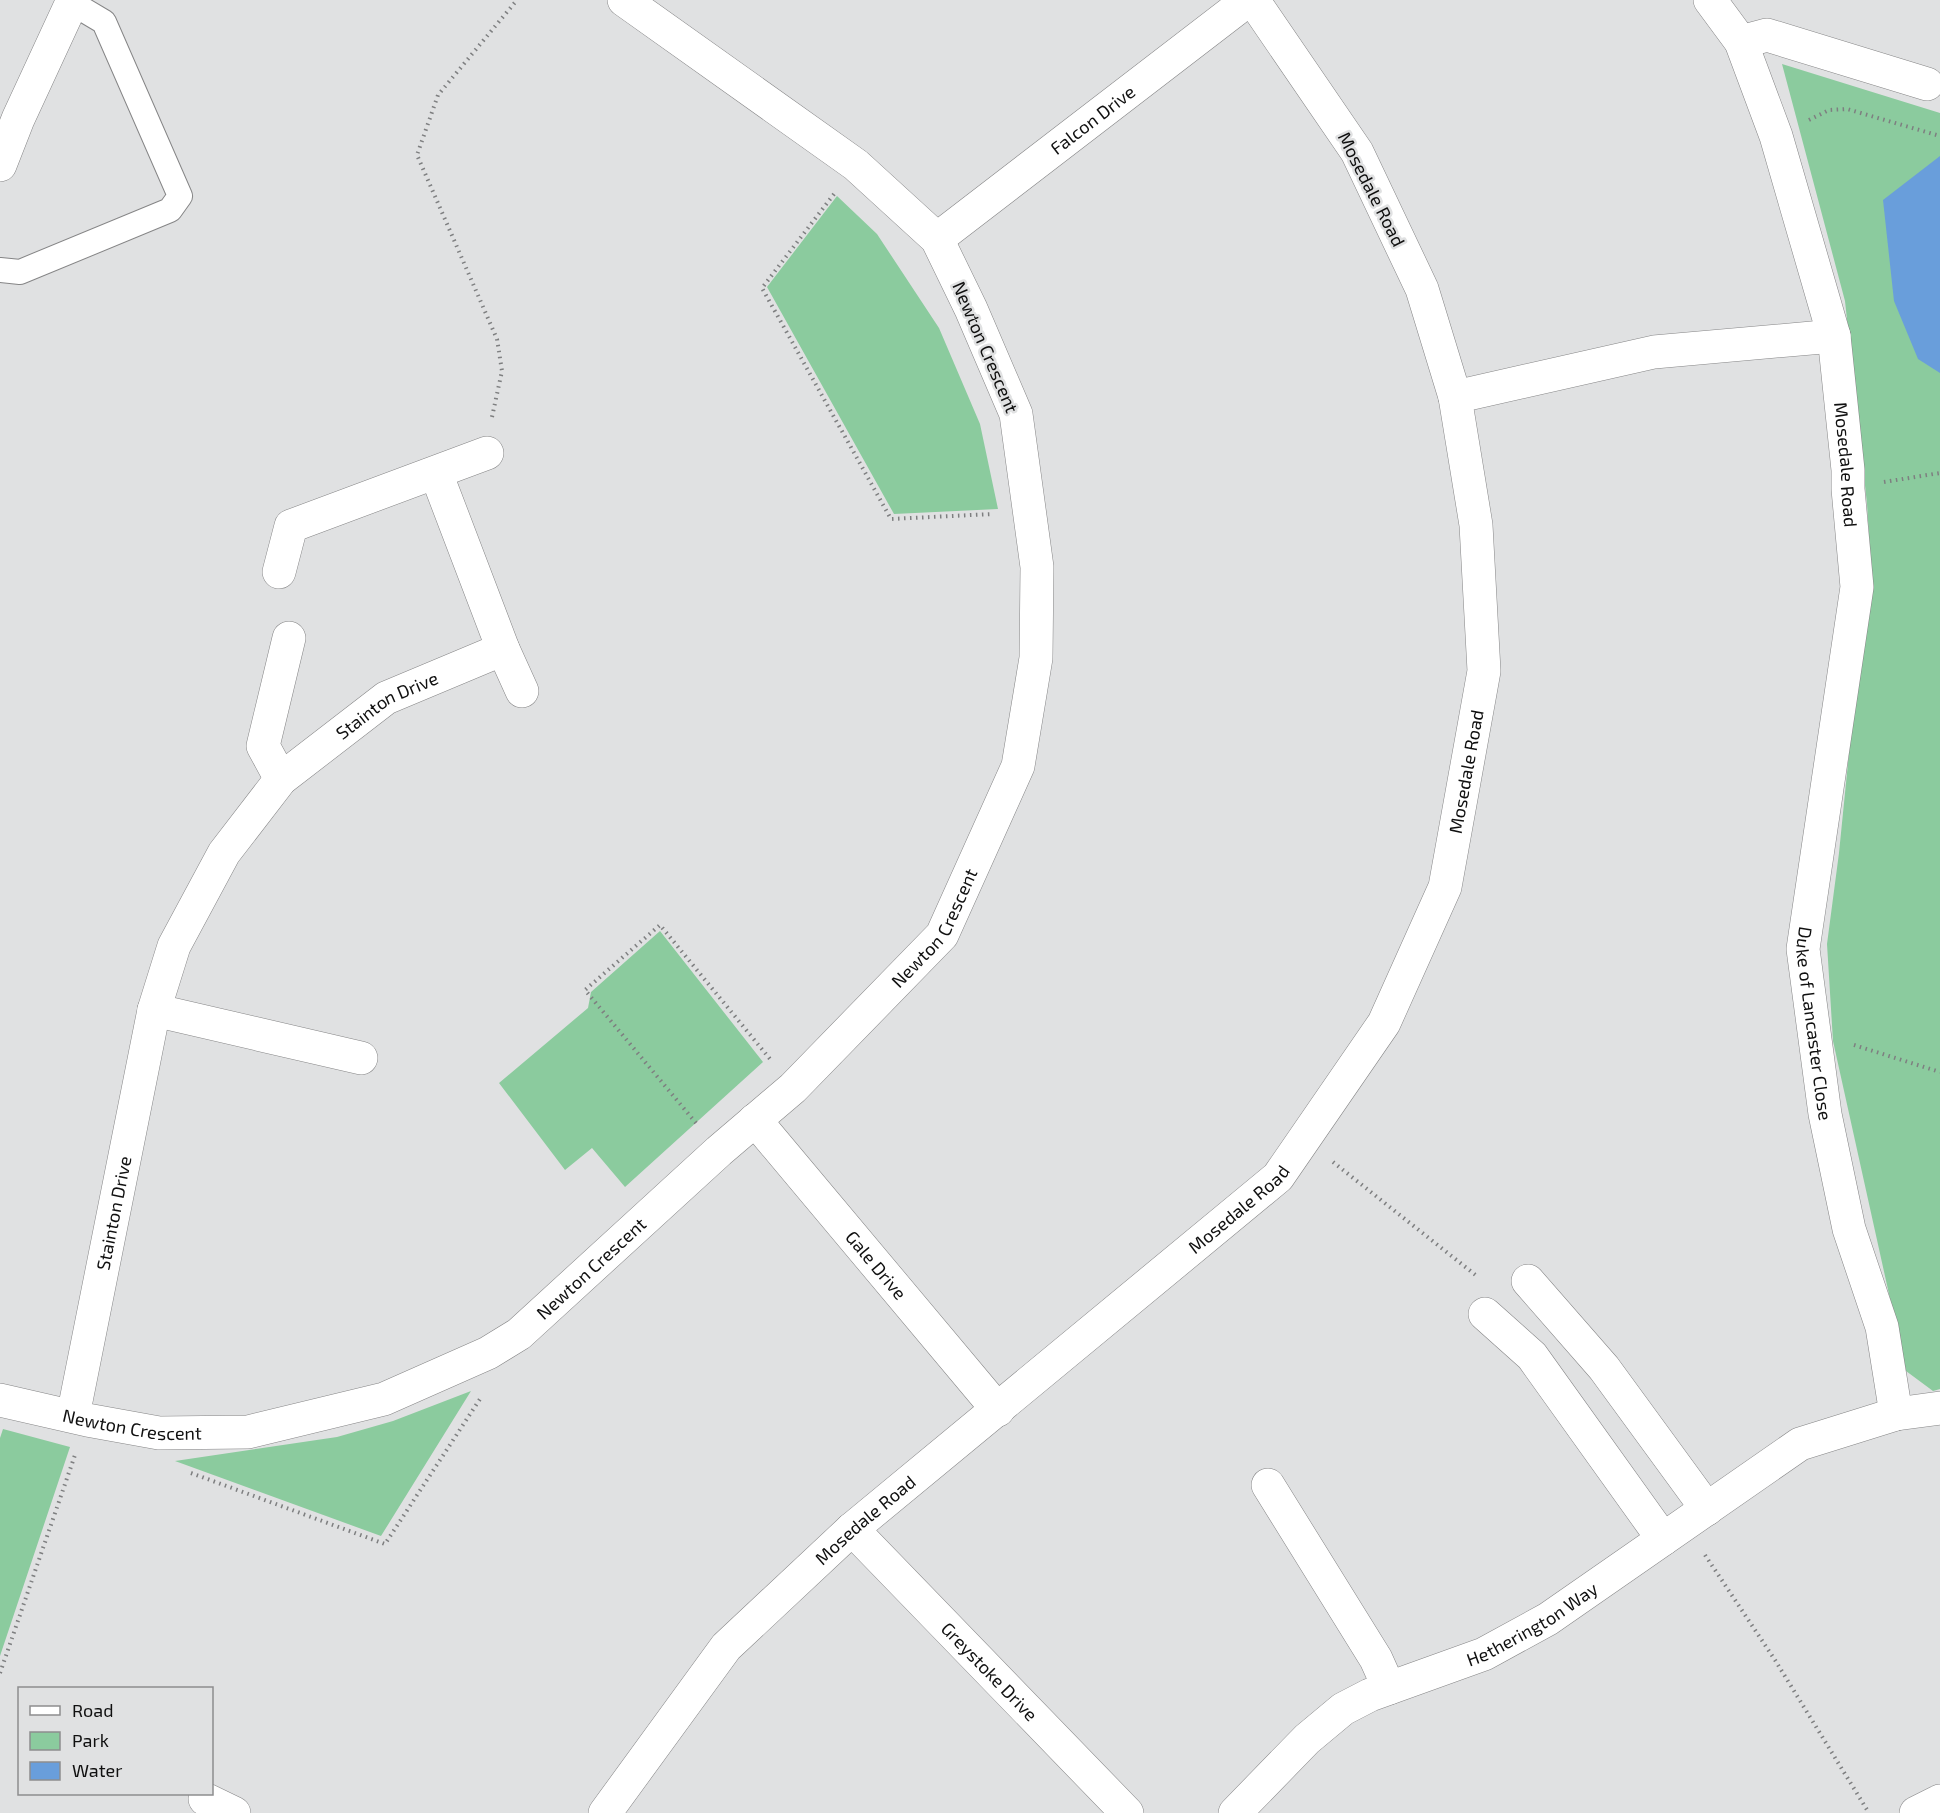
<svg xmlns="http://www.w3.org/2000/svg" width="1940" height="1813" font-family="'Exo 2',sans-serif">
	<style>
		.green { fill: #8bcb9e }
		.water { fill: #699edb }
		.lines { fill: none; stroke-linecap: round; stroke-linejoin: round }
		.service-casing { stroke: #858586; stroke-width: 26 }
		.minor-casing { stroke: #858586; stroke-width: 34 }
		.path { stroke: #7e7f80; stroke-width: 4; stroke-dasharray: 1.5 4.5; stroke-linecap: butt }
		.service { stroke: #fff; stroke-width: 24 }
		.minor { stroke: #fff; stroke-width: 33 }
		.labels { text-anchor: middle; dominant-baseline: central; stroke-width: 5; stroke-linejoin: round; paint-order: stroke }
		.street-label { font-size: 18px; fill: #101010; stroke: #e0e1e2 }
	</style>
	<rect width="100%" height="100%" fill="#e0e1e2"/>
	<!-- green -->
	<path class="green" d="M1782,64L1940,113V1389L1933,1391L1906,1371L1833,1041L1827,944L1839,853L1855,693L1872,586L1867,504L1845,301Z
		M837,196L877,234L939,328L980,424L998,509L894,514L767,287Z
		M660,931L763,1062L625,1187L592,1148L565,1170L499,1083L588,1008L591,992Z
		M471,1391L381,1536L175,1461L337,1437L393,1421Z
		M3,1429L70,1447L0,1656V1438Z"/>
	<!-- water -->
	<path class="water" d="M1940,156V373L1918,359L1894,301L1883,200Z"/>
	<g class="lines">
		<defs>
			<path id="service" d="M0,270L20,272L170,210L180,196L104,22L72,3"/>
			<g id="minor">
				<path id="s1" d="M1710,0L1741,42L1776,136L1834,336L1848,470V489L1857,587L1803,949L1825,1114L1849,1229L1882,1327L1896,1414"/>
				<path d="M1741,42L1767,35L1927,84"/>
				<path d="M0,165L18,119L73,0"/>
				<path id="s2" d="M937,239L1248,0"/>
				<path d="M1455,397L1654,352L1834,336"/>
				<path d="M436,473L503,649L522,691"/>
				<path d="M279,572L291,526L487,453"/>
				<path d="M281,779L263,746L289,638"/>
				<path d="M154,1010L361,1058"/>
				<path id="s3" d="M755,1120L998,1410"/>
				<path d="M1528,1281L1604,1368L1707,1509"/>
				<path d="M1485,1314L1532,1356L1663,1539"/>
				<path id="s4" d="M0,1400L87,1420L159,1433L248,1432L384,1399L488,1353L519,1334L719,1151L793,1088L942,935L1018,766L1036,658L1037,567L1016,414L971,309L937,239L856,165L624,0"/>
				<path id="s5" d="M73,1416L154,1010L174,946L224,853L281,779L386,698L503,649"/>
				<path d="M1268,1485L1376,1659L1389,1688"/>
				<path id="s6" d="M852,1529L1127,1813"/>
				<path d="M205,1799L234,1813"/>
				<path id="s7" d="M605,1813L726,1647L852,1529L1278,1177L1384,1023L1445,887L1484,671L1476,525L1455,397L1422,289L1357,152L1253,0"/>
				<path id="s8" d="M1235,1813L1307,1739L1343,1709L1370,1695L1484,1654L1548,1619L1800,1444L1896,1414L1940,1408"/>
				<path d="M1916,1813L1940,1801"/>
			</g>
		</defs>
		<!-- service casing -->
		<use href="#service" class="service-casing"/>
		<!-- minor casing -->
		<use href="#minor" class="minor-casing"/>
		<!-- path -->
		<path class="path" d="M1809,120L1829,110L1847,109L1940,136
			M834,194L762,288L891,519L992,514
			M492,417L502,371L497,339L417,155L438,95L517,0
			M1884,482L1940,473
			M1854,1045L1940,1072
			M696,1123L585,990L660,925L770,1059
			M1333,1162L1478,1277
			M191,1473L385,1544L480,1399
			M1705,1555L1775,1660L1869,1813
			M0,1673L75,1455"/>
		<!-- service -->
		<use href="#service" class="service"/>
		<!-- minor -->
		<use href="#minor" class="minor"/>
	</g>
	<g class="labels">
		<!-- street labels -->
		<g class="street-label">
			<text stroke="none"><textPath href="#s2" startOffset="196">Falcon Drive</textPath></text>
			<text transform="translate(1372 189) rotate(63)">Mosedale Road</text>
			<text transform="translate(986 347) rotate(67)">Newton Crescent</text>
			<text stroke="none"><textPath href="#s1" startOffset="490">Mosedale Road</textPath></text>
			<text stroke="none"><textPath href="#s5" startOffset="810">Stainton Drive</textPath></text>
			<text stroke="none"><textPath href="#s7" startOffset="1384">Mosedale Road</textPath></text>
			<text stroke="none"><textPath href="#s4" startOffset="1125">Newton Crescent</textPath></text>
			<text stroke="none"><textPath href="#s1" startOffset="1054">Duke of Lancaster Close</textPath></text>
			<text stroke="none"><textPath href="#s7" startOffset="880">Mosedale Road</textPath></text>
			<text stroke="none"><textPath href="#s5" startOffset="207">Stainton Drive</textPath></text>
			<text stroke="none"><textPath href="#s3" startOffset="189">Gale Drive</textPath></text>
			<text stroke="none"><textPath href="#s4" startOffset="639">Newton Crescent</textPath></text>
			<text stroke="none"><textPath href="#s4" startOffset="135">Newton Crescent</textPath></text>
			<text stroke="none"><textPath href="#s7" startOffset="394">Mosedale Road</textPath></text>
			<text stroke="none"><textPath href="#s8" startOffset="358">Hetherington Way</textPath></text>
			<text stroke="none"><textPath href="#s6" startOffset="198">Greystoke Drive</textPath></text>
		</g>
	</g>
	<!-- legend -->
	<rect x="18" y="1687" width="195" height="108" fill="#e0e1e2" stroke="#8d8d8e" stroke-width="1.5"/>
	<rect x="30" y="1706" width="30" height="9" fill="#ffffff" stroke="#8d8d8e" stroke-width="1.5"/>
	<text x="72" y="1717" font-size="18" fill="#101010">Road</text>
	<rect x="30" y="1732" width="30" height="18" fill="#8bcb9e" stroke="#8d8d8e" stroke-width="1.5"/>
	<text x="72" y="1747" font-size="18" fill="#101010">Park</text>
	<rect x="30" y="1762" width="30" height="18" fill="#699edb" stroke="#8d8d8e" stroke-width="1.5"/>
	<text x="72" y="1777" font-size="18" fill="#101010">Water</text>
</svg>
